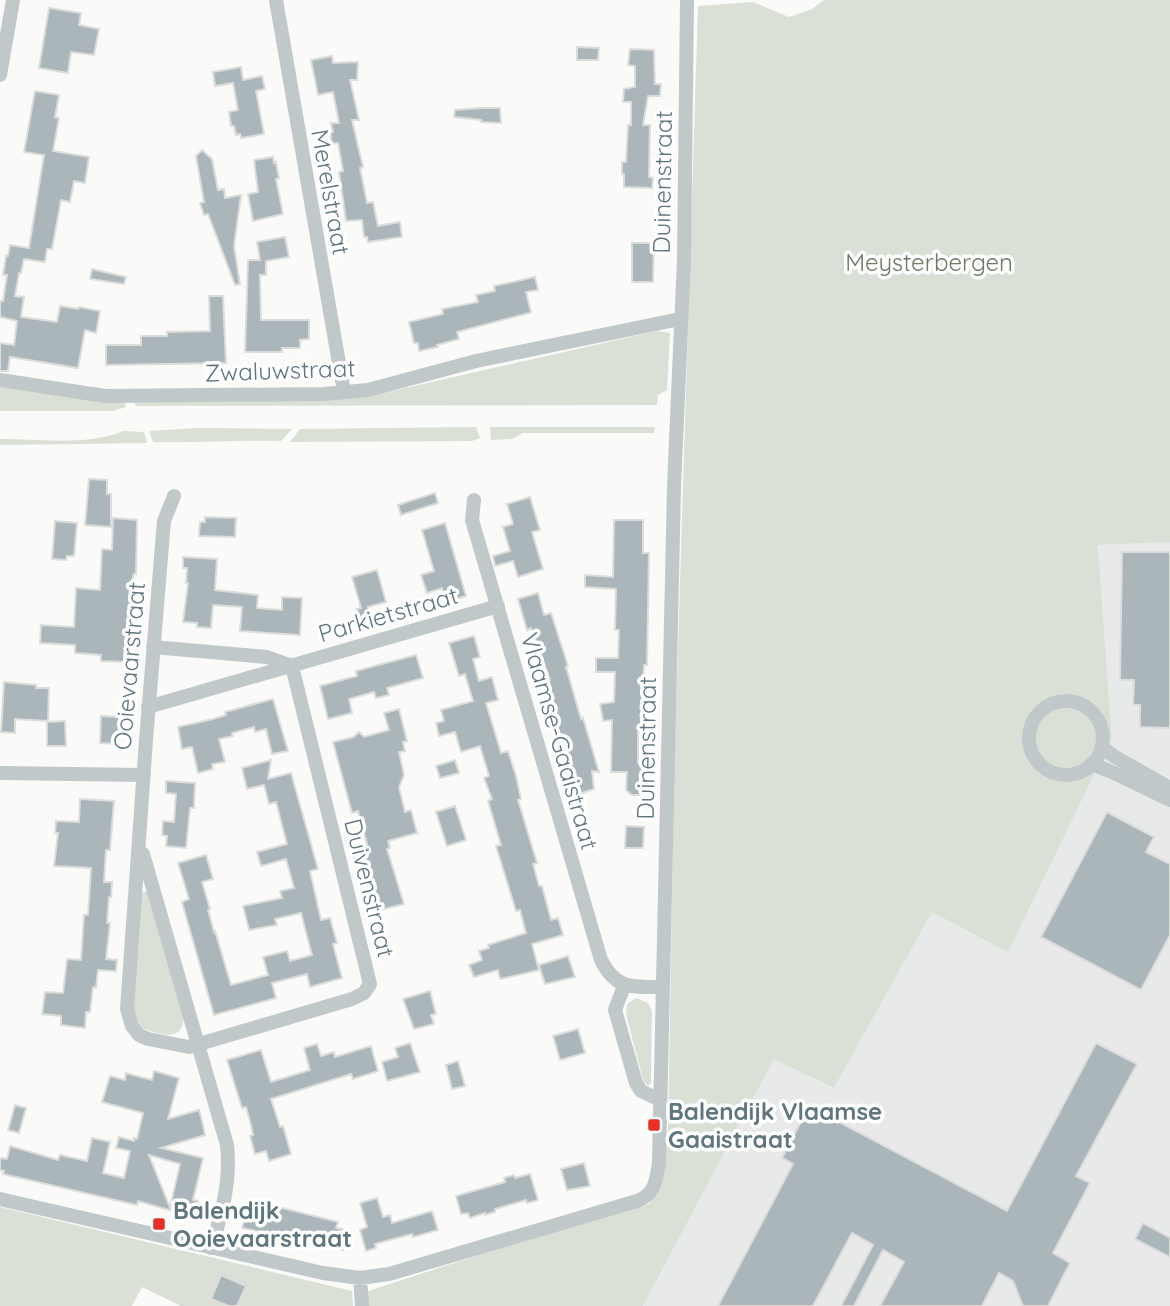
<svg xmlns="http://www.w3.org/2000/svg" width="1170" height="1306" font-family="Quicksand,sans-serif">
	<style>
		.built { fill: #e8eae9 }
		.green { fill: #dbe0d7 }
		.building { fill: #aab6ba; stroke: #dcdcda; stroke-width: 2; fill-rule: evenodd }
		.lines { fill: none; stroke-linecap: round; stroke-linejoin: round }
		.street { stroke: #c1c8ca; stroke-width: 14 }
		.poi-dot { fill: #eb2f27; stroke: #fff; stroke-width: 2.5 }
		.labels { text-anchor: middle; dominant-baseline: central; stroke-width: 7; stroke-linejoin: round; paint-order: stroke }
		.street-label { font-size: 24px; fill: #5f767e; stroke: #fff }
		.park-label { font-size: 24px; fill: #6c7b63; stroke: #fff }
		.poi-label { font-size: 24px; font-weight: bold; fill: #5f767e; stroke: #fff; text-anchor: start }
	</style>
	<rect width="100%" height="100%" fill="#fafaf8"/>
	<!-- built -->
	<path class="built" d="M1170,542V1306H643L774,1058L834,1088L932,911L1008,951L1112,738L1098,545Z"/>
	<!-- green -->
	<path class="green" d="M824,0H1170V542L1098,545L1112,738L1008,952L932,912L834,1088L774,1059L643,1306H366L365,1292L494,1250L649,1204L661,1188L668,1134L674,775L698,6L753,2L789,17L812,9Z
		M657,331L670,333L667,390L658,395L657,405L136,406L134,401L356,397L392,391Z
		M0,386L125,402L126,407L112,411H0Z
		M476,427L480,438L472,441L290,442L300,429Z
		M490,427H655L654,433H523L512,439L491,440Z
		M197,428L292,429L281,441C238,440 196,443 153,442L149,431Z
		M123,431L144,432L147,443L0,445V439C38,439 88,446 123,431Z
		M143,892H147L184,1019C181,1043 158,1034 142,1028L132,1010L140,897Z
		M636,998L648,1003L652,1011L651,1083L648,1086L643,1080L626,1014L627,1004Z
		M0,1207L352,1291L353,1306H181L142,1287L132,1306H0Z"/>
	<!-- building -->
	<path class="building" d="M49,8L81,13L79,25L99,29L94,55L71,52L68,73L39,68Z
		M577,47L599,48L598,60H577Z
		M630,49L654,50L655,84H661L660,96H648L643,125H650L649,177L653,178L652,188L624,187V174H622V162H626L628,125H631V102H623L624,89L635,87V66L628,65Z
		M332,56L333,63L358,62L357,80H350L359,120H352L363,167L360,168L367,203L373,202L378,226L400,222L402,237L368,242L367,237H364L362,220L346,221L339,172L343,171L338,143L332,144L330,132H333L331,123H339L333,92L318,95L311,60Z
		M241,67L243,80L262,76L265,89L256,91L264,134L241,138L240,134L236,135L234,126H231L229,112L238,110L233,83L215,86L213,72Z
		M35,91L59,95L55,117L59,118L53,151L89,157L85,183L74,181L70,202L61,200L52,249H47L45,262L24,259L21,273H19L15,296L24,297L21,317L57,322L60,306L78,309L79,307L100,311L96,333L85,330L78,368L10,357L8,371H0V343L14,345L17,321L0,317V301H3L7,275H3L6,256H8L10,245L29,248L44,155L24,152Z
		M481,108H500L501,123L481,122V120L454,117L455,110Z
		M202,150L212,159L218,190L224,189L225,198L241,195L234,246L240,284L235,285L208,214L204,215L200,203L204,202L196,156Z
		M273,157L274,163L276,162L279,178L276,179L283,214L253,221L248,194L258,192L254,160Z
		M285,237L289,257L266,261V275H260L261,320H309V339L300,340V348H282V352H245L248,260H260L257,242Z
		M632,243H654L653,282H632Z
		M92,269L126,277L124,284L90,279Z
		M535,277L538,290L526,292L531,312L529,313L457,332L459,339L437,345L438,347L419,351L418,343H414L409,322L443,314L442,309L478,302L476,295L495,291L494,286Z
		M209,296H223L226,363L106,365V345H141V336H167V332L210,331Z
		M89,479L107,480V494H111V527L85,525Z
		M435,493L438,503L401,515L398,505Z
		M530,497L540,530L532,532L543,569L518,577L513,561L495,566L493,556L510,551L503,527L513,524L507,504Z
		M205,517L236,518L235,537L199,536L200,522H205Z
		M113,518L137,520L136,574H134L132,581L129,656H124V662L101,661V655L75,653V645L40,643L41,625L74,627L76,588L100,590L102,549L112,550Z
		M614,520H643V553H649L647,665H644L641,732H638V763H646L645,787L639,795H632L626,790L627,772H611L612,720L603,721L600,704L614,702L615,672H596V658H618L619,630H615L616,589L585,587V575L613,577Z
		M55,521L77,523L74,556H67L66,560L52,559Z
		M445,523L466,596L446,602L442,588L427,593L421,575L434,571L422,530Z
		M1122,552H1170V728L1140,727V705H1133L1134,680H1120Z
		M183,557L217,559L215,590L258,595L257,608L282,610V597L302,598L300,635L240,631L242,607L213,605L211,628L197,627V623L183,622L188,583H186L187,568H183Z
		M377,570L386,602L368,607L371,617L360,620L357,609L361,608L352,577Z
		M538,593L544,615L551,613L568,666L566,667L581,719L583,718L599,772L592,771L594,789L576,795L545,681L550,680L531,628L527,630L518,599Z
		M474,636L480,657L473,659L479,681L492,677L498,700L486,703L501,753L508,751L516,776L521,799L518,800L537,863L533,864L539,886H542L551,920L558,918L563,935L532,944L539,970L500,979L498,970L474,977L469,965L482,960L479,951L489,948L488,945L526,933L520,910L516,911L496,846L501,845L488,801L492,799L484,778L489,776L480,746L461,752L455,732L439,736L436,723L444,721L441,710L473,701L465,674L459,676L449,643Z
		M416,655L423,678L387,688L389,695L376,698L374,692L349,699L352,713L328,719L320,686L357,676L356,671Z
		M4,682L36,685V688H49L48,721L15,719V733L1,732Z
		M273,699L288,751L272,754L266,729L255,732L254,727L232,733L233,736L219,739L225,762L212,764L213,769L198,773L192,747L182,749L178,727L213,719L226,715L225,712Z
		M399,709L407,741L403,742L405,751L399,752L404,775L399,787L405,812L411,810L417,833L388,841L390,848L387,849L404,904L380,910L360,846L367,844L358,811L352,813L333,742L354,737L359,732L364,737L389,730L384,713Z
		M101,716L120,717L118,744L100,743Z
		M65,721L66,746H47V722Z
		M271,760L268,779L291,773L318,869L310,871L321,920L330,918L337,943L333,944L342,978L310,987L307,974L272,983L276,998L214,1015L182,902L189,899L178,863L206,855L213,879L202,882L210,909L208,910L214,932L215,931L231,985L268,975L263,957L287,951L290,961L312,955L301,913L275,919L277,925L249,930L243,906L282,898L280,891L294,888L286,859L261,866L257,852L287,844L276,802L269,804L264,785L247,789L242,768Z
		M455,760L459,773L440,778L436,766Z
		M166,781L195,783L194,808H190L186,848L166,846L167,836L162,835L163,821L174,822L176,794L166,793Z
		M80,799L114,801L110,850H106L104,882H112L111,897H109L107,923H110L106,959L117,960L116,971L98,970L96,988L93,987L90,1012H86L85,1028L61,1025V1016L42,1014L45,992L63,993L67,959L81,960L84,915H88L91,868L54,866L58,833H55L56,821L79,822Z
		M455,806L466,840L447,846L436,812Z
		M1107,812L1154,837L1146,852L1170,864V935L1141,990L1041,937Z
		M626,826L644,827L643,848H625Z
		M568,956L575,977L545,984L539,965Z
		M430,991L436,1014L431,1015L434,1024L414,1029L403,999Z
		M578,1029L585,1053L560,1060L553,1036Z
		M410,1043L420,1072L387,1081L382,1062L398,1057L395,1048Z
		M1096,1043L1137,1064L1076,1176L1090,1183L1053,1253L1070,1263L1048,1306H1023L1013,1281L999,1273L982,1306H880L904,1262L883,1250L854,1306H841L873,1245L852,1233L813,1306H718L793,1164L782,1158L809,1106L1007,1211Z
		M317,1044L321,1056L334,1052L335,1057L371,1046L378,1071L353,1079L351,1074L271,1099L280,1127L283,1126L291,1154L269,1161L266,1151L255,1154L250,1136L253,1135L252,1129L246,1107L242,1108L227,1060L261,1050L271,1082L310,1070L304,1048Z
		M458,1061L465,1086L452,1089L446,1065Z
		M154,1071L179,1078L168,1119L199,1110L203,1125L205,1135L161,1148L203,1158L193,1200L198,1201L193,1217L138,1201L137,1205L3,1174L4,1171L0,1170V1158L7,1159L10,1146L58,1160L60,1155L87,1161L92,1138L110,1142L103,1173L124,1178L130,1151L116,1148L119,1137L134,1141V1138L137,1139L143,1113L102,1102L110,1076L125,1080L126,1073L152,1080ZM149,1155L180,1164L170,1208Z
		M15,1105L26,1108L19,1133L8,1130Z
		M584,1163L590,1186L567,1190L561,1169Z
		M530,1174L538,1200L527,1203L526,1200L495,1209V1212L485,1215V1213L470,1218L468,1213L461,1214L456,1196L505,1182L504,1178L514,1175L515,1178Z
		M377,1198L383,1217L390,1215L392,1223L432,1211L438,1230L413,1237L412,1234L375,1244L376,1248L366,1251L360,1230L367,1227L360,1203Z
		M250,1200L338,1222L336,1228L348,1230L343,1250L242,1228Z
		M1143,1223L1170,1238V1257L1135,1239Z
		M221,1275L246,1286L237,1306H229L211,1299Z"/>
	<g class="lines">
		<!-- street -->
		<path class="street" d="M276,0L344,392
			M0,75L13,0
			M0,380L105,396L324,394L368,390L476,361L680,319
			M174,496L164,521L146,740L127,1009L132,1026L139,1035L148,1039L189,1047L352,999L364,993L370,984L292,666
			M474,500L472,520L601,960C616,990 633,987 663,987
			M153,647L267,657L292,666
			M1029 738a37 37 0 1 1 74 0a37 37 0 1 1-74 0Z
			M148,707L498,606
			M1102,747L1115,757L1170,788
			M1091,764L1112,772L1170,800
			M0,773L144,775
			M143,854L227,1145C231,1181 222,1213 211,1248
			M624,986L615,1010L636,1083L641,1091L660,1100
			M0,1199L323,1273L360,1278L389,1274L637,1201C655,1194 656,1181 659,1163L674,487L684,259L687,0
			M360,1278L362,1306"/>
	</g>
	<!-- markers -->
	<g class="poi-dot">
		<rect x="647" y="1118" width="14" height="14" rx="3.5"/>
		<rect x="152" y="1217" width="14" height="14" rx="3.5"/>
	</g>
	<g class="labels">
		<!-- street labels -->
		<g class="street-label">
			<text transform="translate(662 182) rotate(-89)">Duinenstraat</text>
			<text transform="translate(331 192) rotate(80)">Merelstraat</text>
			<text transform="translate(280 370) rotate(-2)">Zwaluwstraat</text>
			<text transform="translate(388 614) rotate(-16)">Parkietstraat</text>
			<text transform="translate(129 666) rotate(-85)">Ooievaarstraat</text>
			<text transform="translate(560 741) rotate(74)">Vlaamse-Gaaistraat</text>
			<text transform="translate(646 748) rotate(-89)">Duinenstraat</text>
			<text transform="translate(370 888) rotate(76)">Duivenstraat</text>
		</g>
		<!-- park labels -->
		<g class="park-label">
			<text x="929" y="262">Meysterbergen</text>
		</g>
		<!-- poi labels -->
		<g class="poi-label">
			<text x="668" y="1111">Balendijk Vlaamse<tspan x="668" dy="28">Gaaistraat</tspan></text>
			<text x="173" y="1210">Balendijk<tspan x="173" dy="28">Ooievaarstraat</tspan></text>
		</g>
	</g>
</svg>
